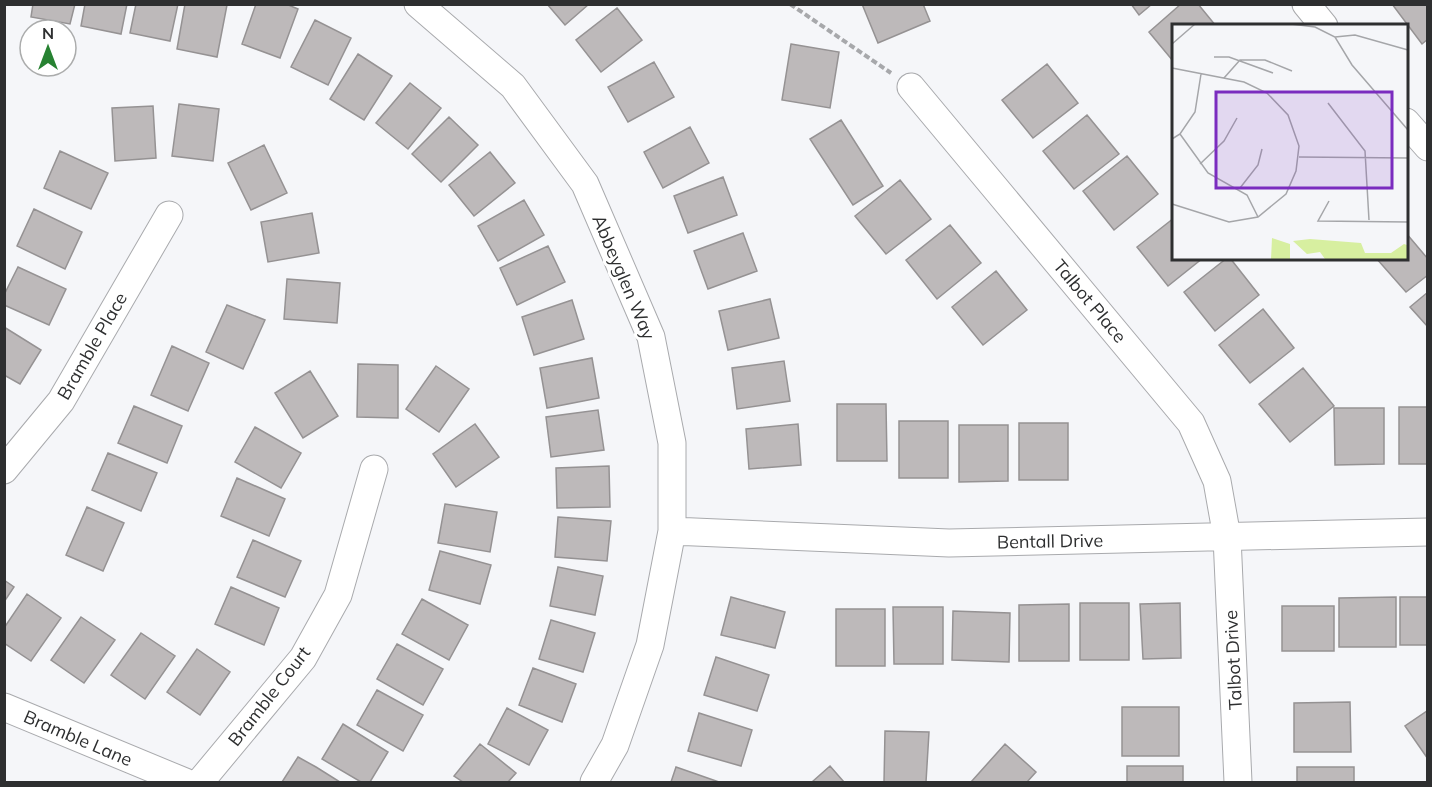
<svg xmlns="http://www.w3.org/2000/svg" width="1432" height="787" font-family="Mulish,sans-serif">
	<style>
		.building { fill: #bdb9ba; stroke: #959293; stroke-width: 1.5 }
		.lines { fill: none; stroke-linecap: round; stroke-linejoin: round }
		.minor-casing { stroke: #a9aaad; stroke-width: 29 }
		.path { stroke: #a7a8ab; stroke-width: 4; stroke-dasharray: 6 3; stroke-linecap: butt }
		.minor { stroke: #fff; stroke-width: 27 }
		.labels { text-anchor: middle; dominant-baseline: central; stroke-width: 6; stroke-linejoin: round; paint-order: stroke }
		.street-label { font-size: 18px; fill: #2e2f30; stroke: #fff }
		.inset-road { fill: none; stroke: #a5a6a9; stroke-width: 1.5 }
		.view { fill: #7b2cbf; fill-opacity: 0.15; stroke: #7b2cbf; stroke-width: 3 }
		.inset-edge { fill: none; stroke: #2e2f30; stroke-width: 3 }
	</style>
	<rect width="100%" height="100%" fill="#f5f6f9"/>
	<!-- building -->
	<path class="building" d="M33,4H75L70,24L31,17Z
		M85,4H127L121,34L81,26Z
		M136,4H178L170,41L130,33Z
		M185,4L227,5L217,57L177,49Z
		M256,4H286L298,9L280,58L242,44Z
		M547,4H589L565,25Z
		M862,4H923L930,21L878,43Z
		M1131,4H1152L1139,15Z
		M1181,4H1198L1216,26H1174L1173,61L1149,32Z
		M1392,4H1428V39L1422,44Z
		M617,8L642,40L601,72L576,40Z
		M315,20L351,38L328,85L291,67Z
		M791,44L839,52L830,108L782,100Z
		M358,54L392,76L364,120L330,99Z
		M654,62L674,97L628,122L608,87Z
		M1047,64L1078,103L1033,138L1002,100Z
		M410,83L441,108L408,149L376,123Z
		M179,104L219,109L213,161L172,156Z
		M153,106L156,158L115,161L112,108Z
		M1087,115L1119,154L1074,189L1043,151Z
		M449,117L478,145L441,182L412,154Z
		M841,120L883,186L853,205L810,139Z
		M690,127L709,163L663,188L644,152Z
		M264,145L287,193L251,210L228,163Z
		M60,151L108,173L91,209L44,188Z
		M490,152L515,183L474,216L449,185Z
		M1127,156L1158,194L1114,230L1083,191Z
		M723,177L737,215L688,233L674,196Z
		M900,180L931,219L886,254L855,216Z
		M524,200L544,235L498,261L478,226Z
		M34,209L82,232L65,269L17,246Z
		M312,213L319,253L268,262L261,222Z
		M1174,218V258H1203L1168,286L1137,247Z
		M950,225L981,263L937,299L906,260Z
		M743,233L757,271L708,289L694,251Z
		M1406,233L1428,259V275L1406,292L1376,258H1406Z
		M548,246L565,282L517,305L500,268Z
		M1227,258H1230L1259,295L1215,331L1184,292Z
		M18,267L66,289L49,325L4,305V295Z
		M996,271L1027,310L983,345L952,307Z
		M287,279L340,283L337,323L284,319Z
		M1428,292V327L1410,307Z
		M770,299L779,338L728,350L719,311Z
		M572,300L584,339L534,355L522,317Z
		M227,305L265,320L243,369L206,352Z
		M1263,309L1294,348L1250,383L1219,345Z
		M4,327L41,350L20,384L4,375Z
		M172,346L209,363L188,411L151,395Z
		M592,358L599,398L547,408L540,368Z
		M784,361L790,401L737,409L732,368Z
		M358,364L398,365V418L357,417Z
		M436,366L469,389L439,432L406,409Z
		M1303,368L1334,406L1290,442L1259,404Z
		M310,371L338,416L303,438L275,393Z
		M837,404H886L887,461H837Z
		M134,406L182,426L167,463L118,443Z
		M1399,407H1428V464H1399Z
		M1334,408H1384V464L1335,465Z
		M598,410L604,450L551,457L546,417Z
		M899,421H948V478H899Z
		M1019,423H1068V480H1019Z
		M475,424L499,457L456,487L433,454Z
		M798,424L801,465L749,469L746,429Z
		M959,425H1008V481L959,482Z
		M255,427L301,453L281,488L235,462Z
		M108,453L157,473L141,511L92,490Z
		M609,466L610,507L557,508L556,468Z
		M237,478L285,499L269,536L221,516Z
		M445,504L497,512L490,552L438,543Z
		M87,507L124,523L103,571L66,555Z
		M558,517L611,521L607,561L555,557Z
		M253,540L301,561L285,597L237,577Z
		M440,551L491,565L480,604L429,590Z
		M558,567L603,576L595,615L550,606Z
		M4,580L14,587L4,602Z
		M231,587L279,608L264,645L215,624Z
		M27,594L61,618L31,661L4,643V628Z
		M731,597L785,612L775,648L721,635Z
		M1396,597V647H1339V598Z
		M1400,597H1428V645H1400Z
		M422,599L468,625L449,660L402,634Z
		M1080,603H1129V660H1080Z
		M1180,603L1181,658L1143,659L1140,604Z
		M1069,604V661H1019V605Z
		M1282,606H1334V651H1282Z
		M893,607H943V664H894Z
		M836,609H885V666H836Z
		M953,611L1010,613L1009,662L952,660Z
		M81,617L115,640L84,683L51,660Z
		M551,620L595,633L583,672L539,659Z
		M141,633L175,656L145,699L111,675Z
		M397,644L443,669L423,705L377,679Z
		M197,649L230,672L200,715L167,692Z
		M716,657L769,675L757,711L704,695Z
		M533,668L576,684L562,722L519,705Z
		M377,690L423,715L403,751L357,725Z
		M1350,702L1351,752H1294V703Z
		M1122,707H1179V756H1122Z
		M507,708L548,730L529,765L488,744Z
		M1427,711L1428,712V759L1405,726Z
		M699,713L752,730L741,766L688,751Z
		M343,724L388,752L370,782H361L322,759Z
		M885,731L929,732L926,782H884Z
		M480,744L516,773L508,782H463L454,776Z
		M1005,744L1036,772L1027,782H971Z
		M298,757L316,767L340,782H282Z
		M830,766L844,782H812Z
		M1127,766H1183V782H1127Z
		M676,767L719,782H671Z
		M1297,767H1354V782H1297Z"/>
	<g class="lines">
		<defs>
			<path id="minor" d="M418,4L513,86L585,184L651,337L672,443V531L650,645L615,745L594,782
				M1306,4L1324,26
				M911,87L1191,423L1217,481L1227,537L1238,782
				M1406,122L1428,147
				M4,470L61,401L169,215
				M672,531L949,543L1428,532
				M4,707L185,782
				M200,782L303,658L338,595L374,469"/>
		</defs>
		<!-- minor casing -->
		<use href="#minor" class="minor-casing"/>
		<!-- path -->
		<path class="path" d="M790,4L891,73"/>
		<!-- minor -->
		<use href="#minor" class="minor"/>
	</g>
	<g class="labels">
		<!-- street labels -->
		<g class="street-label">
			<text transform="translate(624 277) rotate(67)">Abbeyglen Way</text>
			<text transform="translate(1090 301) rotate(50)">Talbot Place</text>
			<text transform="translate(92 346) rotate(-60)">Bramble Place</text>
			<text transform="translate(1050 541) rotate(-1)">Bentall Drive</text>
			<text transform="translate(1233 660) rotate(-93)">Talbot Drive</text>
			<text transform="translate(269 696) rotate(-52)">Bramble Court</text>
			<text transform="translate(78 738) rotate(23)">Bramble Lane</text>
		</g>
	</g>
	<!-- overview -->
	<g transform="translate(1172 24)">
		<rect width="236" height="236" fill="#f5f6f9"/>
		<path d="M100,214L118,220V235H99ZM138,215L189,219L193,229H219L232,220L235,221V235H153L148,228L135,230L121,217Z" fill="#d7efa0"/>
		<path class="inset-road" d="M119,0L143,3L163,13L180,41L236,106M163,13L183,11L236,26M0,20L23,0M42,33H57L101,49M0,44L72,58L95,69L116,91L127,122L124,147L114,170L86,193L57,198L0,180M52,54L68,36H93L120,47M156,79L193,127L197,196M8,110L36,149L75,171L86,193M0,115L8,110L23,88L29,50M127,133L236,134M28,140L52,117L65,94M68,164L86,141L90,125M157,177L146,197L236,198"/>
		<path class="view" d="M44,68H220V164H44Z"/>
		<rect width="236" height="236" class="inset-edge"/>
	</g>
	<!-- border -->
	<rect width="1432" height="787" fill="none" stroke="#2e2f30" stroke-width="12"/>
	<!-- north arrow -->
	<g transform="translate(48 48)"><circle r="28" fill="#ffffff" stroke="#abacac" stroke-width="1.5"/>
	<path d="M0-4.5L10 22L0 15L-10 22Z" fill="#278232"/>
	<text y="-9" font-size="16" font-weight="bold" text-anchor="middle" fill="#2e2f30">N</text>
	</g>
</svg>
